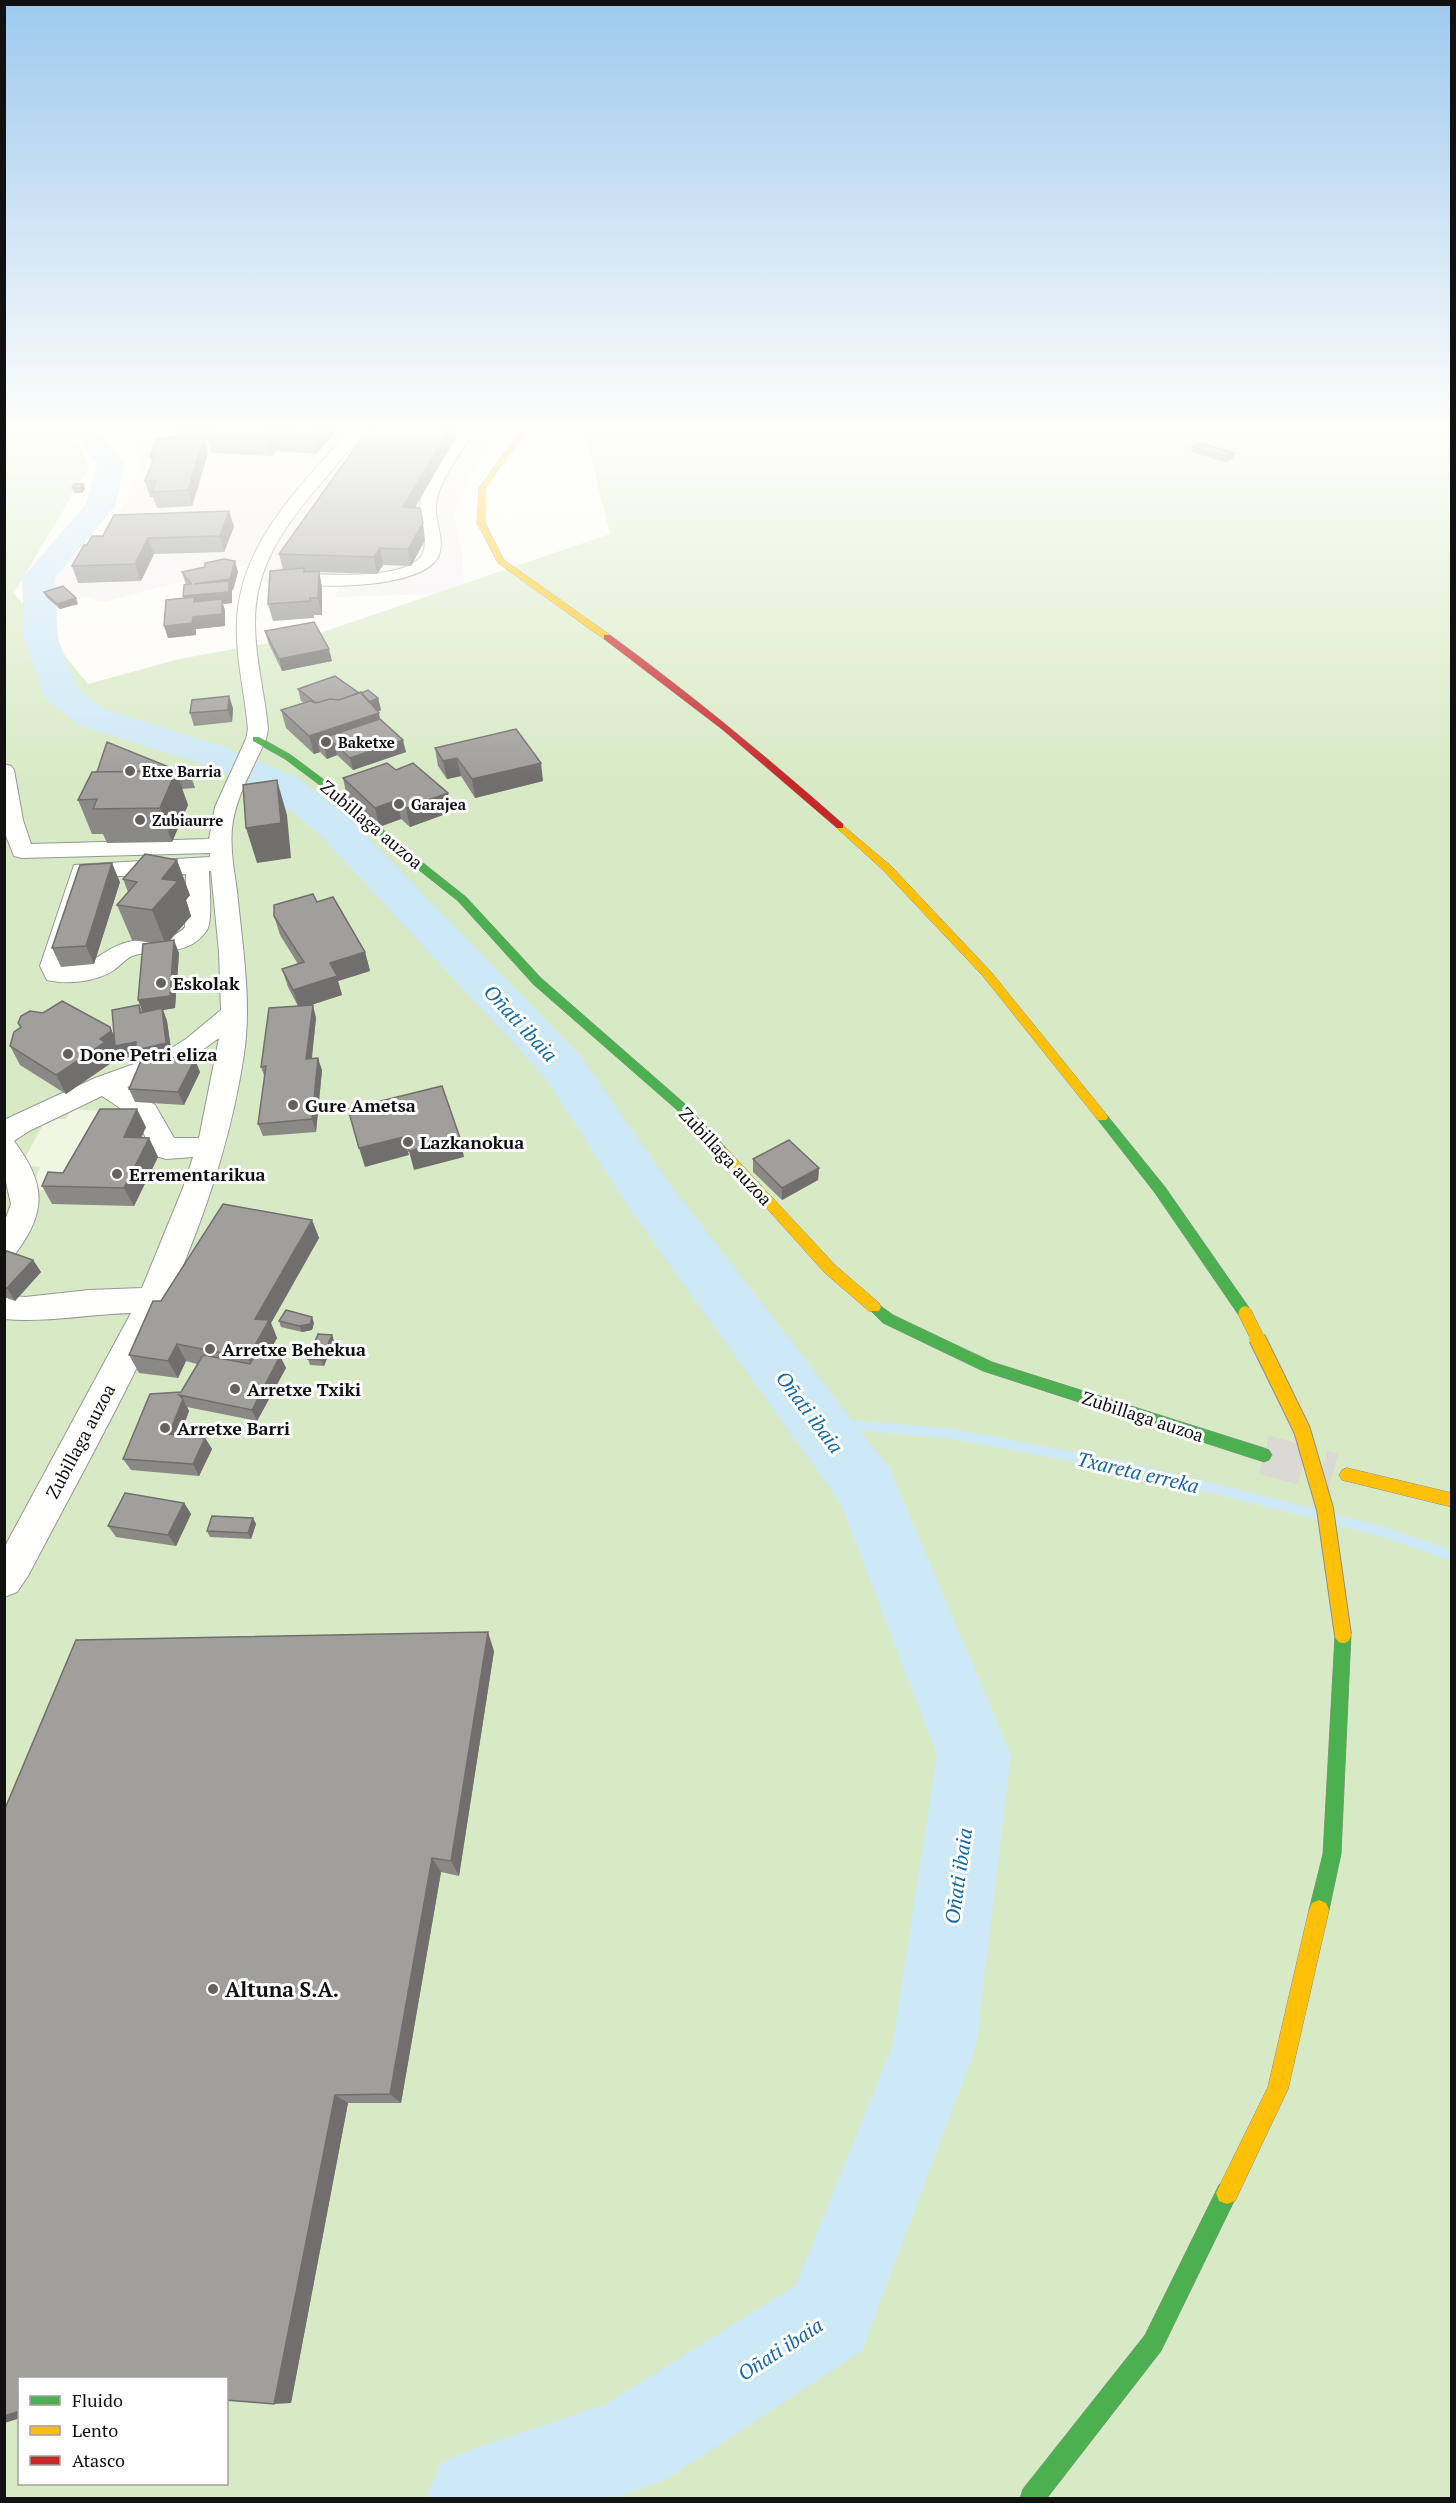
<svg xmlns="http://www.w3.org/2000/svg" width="1456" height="2503" font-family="'PT Serif',serif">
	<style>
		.industrial { fill: #f5f0f3 }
		.forest { fill: #d8eac5; fill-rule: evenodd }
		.pitch { fill: #f0f6e1 }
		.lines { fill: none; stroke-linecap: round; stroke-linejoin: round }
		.stream { stroke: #cde8f7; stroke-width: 10 }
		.river { fill: #cde8f7; fill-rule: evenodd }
		.secondary-tunnel { stroke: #dad9d4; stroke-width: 40; stroke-dasharray: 40 20; stroke-linecap: butt }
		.street-casing { stroke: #979795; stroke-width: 2 }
		.fast-casing { stroke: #8e8d8b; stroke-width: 1 }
		.slow-casing { stroke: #8e8d8b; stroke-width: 1 }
		.jam-casing { stroke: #8e8d8b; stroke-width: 1 }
		.street { fill: #fffffe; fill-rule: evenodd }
		.fast { fill: #4caf50; fill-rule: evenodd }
		.slow { fill: #ffc107; fill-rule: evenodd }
		.jam { fill: #c62828; fill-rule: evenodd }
		.slow-bridge-far1-casing { stroke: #8e8d8b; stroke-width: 14; stroke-linecap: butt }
		.slow-bridge-casing { stroke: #8e8d8b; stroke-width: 18; stroke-linecap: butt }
		.slow-bridge-far1 { stroke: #ffc107; stroke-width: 13 }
		.slow-bridge { stroke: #ffc107; stroke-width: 16 }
		.wall { fill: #8a8986 }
		.shaded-wall { fill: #716f6d }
		.building { fill: #a19f9c; stroke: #716f6d; stroke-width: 1.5 }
		.poi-dot { fill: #646362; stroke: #fff; stroke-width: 2 }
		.labels { text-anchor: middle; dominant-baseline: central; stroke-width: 6; stroke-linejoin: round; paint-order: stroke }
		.far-poi-label { font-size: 15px; font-weight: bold; fill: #111; stroke: #fff; text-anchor: start }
		.street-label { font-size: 18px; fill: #111; stroke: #fff }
		.poi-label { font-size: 18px; font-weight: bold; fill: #111; stroke: #fff; text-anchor: start }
		.water-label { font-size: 20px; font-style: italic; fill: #1768a6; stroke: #fff }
		.near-poi-label { font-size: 21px; font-weight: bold; fill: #111; stroke: #fff; text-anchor: start }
	</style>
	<rect width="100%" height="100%" fill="#fdfcf7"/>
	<!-- industrial -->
	<path class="industrial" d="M117,428H508L474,468L454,514L463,559L464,593L336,597L339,584L244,582L246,565L103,602L51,589L55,574L121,509L142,461L138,445Z"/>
	<!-- forest -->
	<path class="forest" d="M5,428H72L89,467L14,593L88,684L179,659L314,635L610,534L584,428H1451V2498H5ZM20,2378H226V2484H20Z"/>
	<!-- pitch -->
	<path class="pitch" d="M71,1109L117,1112L59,1190H31L40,1167L21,1165L46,1119H66Z"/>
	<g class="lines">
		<!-- stream -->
		<path class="stream" d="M817,1422L953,1434L1132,1468L1315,1514
			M1337,1520L1384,1532L1452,1556"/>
		<!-- river -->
		<path class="river" d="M70,428H97L125,464L115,506L54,579L58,639L77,688L104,709L228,748L297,777L349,818L580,1055L669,1183L890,1469L1011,1755L976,2047L862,2351L667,2479L616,2498H426L441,2463L476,2448L606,2404L796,2285L892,2047L937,1755L841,1504L631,1211L546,1079L321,836L269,793L202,764L78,725L48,701L43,693L24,639L22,578L86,504L97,464Z"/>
		<!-- secondary-tunnel -->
		<path class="secondary-tunnel" d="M1264,1455L1333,1473"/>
		<defs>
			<path id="street" d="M351,428H366C321,491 254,539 255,624C255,659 265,694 268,729L266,739C254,767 235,797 232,828C230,849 234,870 237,891C242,944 252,1000 244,1054C216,1242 115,1409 28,1576L17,1592L4,1597V1548L131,1313C89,1314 46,1323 4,1319V1295L25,1297L89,1290L142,1288L183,1188L193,1157L166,1159L156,1156L135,1118L102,1096L29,1131L14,1141C44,1181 48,1209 18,1250L15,1254L4,1257V1223L11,1204L4,1173V1120L95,1078L162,1054L186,1039L221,1010L219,952L211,871H209C209,884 213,920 207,930C189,958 159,947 132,956C125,959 120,966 114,970C96,982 68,985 47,980L40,966L74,865L210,857V853L22,858L14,856L4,831V764L11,766L14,770L23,820L31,844L209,839L215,807L246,739L248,729C245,693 235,656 237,620C241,540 303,485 351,428ZM186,874L185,927C172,943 147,937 128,942C101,949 96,966 65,966L91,877ZM219,1038L199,1138H174L155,1105L127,1087L180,1066Z
				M411,428H457L466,431L469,439C458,458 438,482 436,505C434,521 445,538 439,555C424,591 306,589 273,581L270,577L273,573L279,572C307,573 415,585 424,550C427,537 420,523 420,509C420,485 443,459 455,439L451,435L411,434L409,431Z"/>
			<path id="fast" d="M253,737H259L291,755L335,788L403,847L466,897L541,978L684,1103L727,1149L729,1152L727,1155H719L676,1109L533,984L458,901L395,851L329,792L285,759L253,741Z
				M1102,1113L1106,1114L1165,1187L1250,1309L1252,1313L1250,1317H1240L1155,1193L1098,1120L1096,1117Z
				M874,1301L893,1315L992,1362L1264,1448L1269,1450L1272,1455L1269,1460L1264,1462L983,1371L883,1323L867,1307L869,1303Z
				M1343,1627L1349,1629L1351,1635L1341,1854L1329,1910L1326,1917L1319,1920L1312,1917L1309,1910L1323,1854L1335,1635L1337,1629Z
				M1227,2182L1235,2185L1238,2193L1161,2351L1047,2498H1020L1023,2489L1145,2335L1219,2185Z"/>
			<path id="slow" d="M523,428H529L485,488V523L504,560L610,635V639H604L498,563L477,523L479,488Z
				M840,823L891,866L991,972L1106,1114L1108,1117L1106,1120H1098L983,976L883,870L837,828V824Z
				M723,1147L727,1149L835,1265L879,1303L881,1307L879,1311H869L825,1273L719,1155L717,1152Z
				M1347,1468L1452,1493V1507L1342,1480L1339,1475L1342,1470Z
				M1319,1900L1326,1903L1329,1910L1288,2089L1235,2201L1227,2204L1219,2201L1216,2193L1268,2087L1309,1910L1312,1903Z"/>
			<path id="jam" d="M604,635H610C691,694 768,758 843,824V828H837L723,730L604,639Z"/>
		</defs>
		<!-- street casing -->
		<use href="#street" class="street-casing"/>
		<!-- fast casing -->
		<use href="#fast" class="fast-casing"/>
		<!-- slow casing -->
		<use href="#slow" class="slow-casing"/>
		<!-- jam casing -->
		<use href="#jam" class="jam-casing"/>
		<!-- street -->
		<use href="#street" class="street"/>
		<!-- fast -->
		<use href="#fast" class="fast"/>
		<!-- slow -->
		<use href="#slow" class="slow"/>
		<!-- jam -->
		<use href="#jam" class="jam"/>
		<defs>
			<path id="slow-bridge-far1" d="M1245,1313L1258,1339"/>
			<path id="slow-bridge" d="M1257,1338L1302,1430L1325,1509L1343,1635"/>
		</defs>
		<!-- slow-bridge-far1 casing -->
		<use href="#slow-bridge-far1" class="slow-bridge-far1-casing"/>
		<!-- slow-bridge casing -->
		<use href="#slow-bridge" class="slow-bridge-casing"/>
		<!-- slow-bridge-far1 -->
		<use href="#slow-bridge-far1" class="slow-bridge-far1"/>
		<!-- slow-bridge -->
		<use href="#slow-bridge" class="slow-bridge"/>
	</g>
	<!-- wall -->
	<path class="wall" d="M173,428H339L316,454L276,451L272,456L212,453L208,440H205L208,453L192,506L157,508L153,497H150L145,481L152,463L150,456L175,437Z
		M456,437L415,507L425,540L411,566L383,565L377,574L319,572L322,588V615H314V618L273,621L268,604L283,570L279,554Z
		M1192,447L1233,458L1225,462L1191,452Z
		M83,484L85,489L82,493H74L72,488Z
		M229,511L234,527L224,552L154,554L141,581L78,583L72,566L87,545L103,536Z
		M182,572H238L233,590H232V603L223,604L225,611V626L196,629V635L168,638L184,598L186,585Z
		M44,592L78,604L60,609L46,597Z
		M265,631L332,661L282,671L268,642Z
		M298,689L359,693L378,698L381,710L377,712L380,719L406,752L353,770L337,755L327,759L320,752L314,754L286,728L281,710L304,703L301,701Z
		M233,708L232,722L194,726L190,713Z
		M435,748L543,781L475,798L461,776L447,779L438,766Z
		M396,770L451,812L410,827L401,819L379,827L347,797L343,778Z
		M92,772L191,776L195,788L182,789L188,805L172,842L107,843L103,834H92L78,800Z
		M145,854L190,895L186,900L191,916L169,941L179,953L175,1008L163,1010L167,1021L172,1056L168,1057L200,1072L184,1105L135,1102L129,1089L142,1062L139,1055L121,1059L117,1051L112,1055L114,1061L66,1094L20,1065L10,1046L114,1035L139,1005L143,1012L153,943L132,940L117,905L128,892L123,879Z
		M120,882L94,964L61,967L52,948Z
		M317,902L365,952L370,971L338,981L342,995L310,1005L316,1018L312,1058L322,1070L316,1132L263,1136L258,1124L265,1078L261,1067L298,1006L288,987L282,969L298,964L280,935L274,916Z
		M146,1127L141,1138H149L158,1157L134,1206L52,1204L42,1186L63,1173Z
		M753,1159L819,1168L818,1180L782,1200L753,1172Z
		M312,1220L319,1238L271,1323L277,1338L268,1354L280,1356L286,1368L257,1421L187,1407L189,1411L180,1435L205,1438L212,1449L199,1476L131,1470L123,1459L181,1392L197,1364L186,1361L178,1378L139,1373L129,1355L161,1301Z
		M4,1250L33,1260L41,1272L15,1301L4,1297Z
		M279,1321L314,1323L312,1330L302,1332L281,1327Z
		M332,1335L334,1341L324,1366L310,1365L308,1359Z
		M184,1503L191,1514L176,1546L116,1537L108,1526Z
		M253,1518L256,1524L251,1539L210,1537L207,1531Z
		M494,1651L459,1876L441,1872L401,2103H348L291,2403L20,2379V2418L4,2423V1811Z"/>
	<!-- shaded-wall -->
	<path class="shaded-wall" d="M317,428H339L316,454L312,433Z
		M450,428H455L456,437L406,523L403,507Z
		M271,431L276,451L272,456L267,436Z
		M204,437L208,453L192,506L188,490Z
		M1234,453L1233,458L1225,462L1227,457Z
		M83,484L85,489L82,493L81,488Z
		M229,511L234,527L224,552L220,536Z
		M423,523L425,540L411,566L408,549Z
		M148,538L154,554L141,581L135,564Z
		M380,548L383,565L377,574L374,557Z
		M235,561L238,572L233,590H232V603L223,604L225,611V626L196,629V635L168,638L164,626L187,608L183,596Z
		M319,571L322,588V615L318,598Z
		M76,598L78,604L60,609L57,604Z
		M329,649L332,661L282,671L279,659Z
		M229,696L233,708L232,722L228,710Z
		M378,698L381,710L370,715L367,702Z
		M379,713L382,731L334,743L337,755L327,759L324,747L317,740L320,752L314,754L309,736Z
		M403,740L406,752L353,770L350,758Z
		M457,758L461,776L447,779L443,761Z
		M541,763L543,781L475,798L472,779Z
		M176,771L188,805L172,842L160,808Z
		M277,780L287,815L291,858L257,863L246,828Z
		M448,793L451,812L410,827L406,808Z
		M397,800L401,819L379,827L375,808Z
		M177,860L190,895L186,900L191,916L166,945L152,910L162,879Z
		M112,863L120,882L94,964L86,946Z
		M174,940L179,953L175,1008L163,1010L167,1021L172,1056L142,1063L139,1055L121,1059L117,1051L112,1055L114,1061L66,1094L56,1075L100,1039L110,1027L119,1046L143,1013L138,1000Z
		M365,952L370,971L338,981L342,995L299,1009L293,990L330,963Z
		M313,1005L316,1018L310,1071L306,1059Z
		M318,1058L322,1070L316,1132L312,1119Z
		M195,1059L200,1072L184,1105L178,1092Z
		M137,1109L146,1127L133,1156L124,1137Z
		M404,1137L409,1155L365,1167L359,1148Z
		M149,1138L158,1157L134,1206L124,1188Z
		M460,1138L464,1157L414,1170L409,1151Z
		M819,1168L818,1180L782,1200V1188Z
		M312,1220L319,1238L271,1323L277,1338L256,1375L248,1358L255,1319Z
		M33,1260L41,1272L15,1301L7,1288Z
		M312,1317L314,1323L312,1330L302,1332L299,1326Z
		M332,1335L334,1341L324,1366L321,1360Z
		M177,1344L186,1361L178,1378L168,1361Z
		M280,1356L286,1368L257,1421L252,1410Z
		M183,1399L189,1411L176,1446L169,1434Z
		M205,1438L212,1449L199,1476L193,1464Z
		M184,1503L191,1514L176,1546L168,1535Z
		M253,1518L256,1524L251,1539L248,1533Z
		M488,1632L494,1651L459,1876L451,1861Z
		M432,1858L441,1872L401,2103L390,2094Z
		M335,2095L348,2103L291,2403L274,2404Z
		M20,2411V2418L4,2423V2416Z"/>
	<!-- building -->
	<path class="building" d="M211,428H317L312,433L271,431L267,436L206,433Z
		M369,428H450L403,507L420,508L423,523L408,549L380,548L374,557L279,554Z
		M183,436L182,438L204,437L188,490L152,492L156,481H145L155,456H150L157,439Z
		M1200,443L1234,453L1227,457L1192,447Z
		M74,484H83L81,488H72Z
		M229,511L220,536L148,538L135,564L72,566L84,545H87L92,536H103L114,515Z
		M224,559L235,561L230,579L194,584L229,581V592L183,596L184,585L191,584L182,572L205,567V563Z
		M304,568V572L319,571L318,598H310V601L268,604L270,571Z
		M63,586L76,598L57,604L44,592Z
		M194,597V602L222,599V614L193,617L192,623L164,626L166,600Z
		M314,622L329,649L279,659L265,631Z
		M335,676L359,693L339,700L330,699L316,703L298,689Z
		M368,690L378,698L369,702L361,693Z
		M361,692L379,713L309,736L281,710L310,701L316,703L330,699L339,700Z
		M229,696L228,710L190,713L192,700Z
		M380,719L403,740L350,758L334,743L324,747L317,740Z
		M516,729L541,763L472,779L457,758L443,761L435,748Z
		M107,742L191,776L178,777L176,771L97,772Z
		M387,763L396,770L413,763L448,793L406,808L397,800L375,808L343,778Z
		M176,771L160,808L93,809L97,799L78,800L92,772Z
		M277,780L281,823L246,828L243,785Z
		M145,854L177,860L162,879L178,881L152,910L117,905L137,882L123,879Z
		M112,863L86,946L52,948L80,865Z
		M313,894L317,902L333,897L365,952L330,963L337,976L293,990L282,969L304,962L274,916V905Z
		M174,940L170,996L138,1000L143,944Z
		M62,1001L110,1027L111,1031L100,1039L105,1042L56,1075L10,1046L14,1032L21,1027L18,1023L21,1016L30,1011L43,1013Z
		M139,1005L140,1013L162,1008L166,1043L136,1050V1042L115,1046L112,1010Z
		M313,1005L306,1059L318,1058L312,1119L258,1124L266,1066L261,1067L269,1008Z
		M165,1057L195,1059L178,1092L129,1089L140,1063Z
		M442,1086L460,1138L409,1151L404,1137L359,1148L348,1109Z
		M100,1109H137L124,1137L149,1138L124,1188L42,1186L48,1172L63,1173Z
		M789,1140L819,1168L782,1188L753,1159Z
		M223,1204L312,1220L255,1319L269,1320L248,1358L177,1344L168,1361L129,1355L153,1301H161Z
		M4,1250L33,1260L7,1288H4Z
		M286,1310L312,1317L310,1324L299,1326L279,1321Z
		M318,1334L332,1335L321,1360L308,1359Z
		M257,1352L280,1356L252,1410L179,1395L183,1399L169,1434L205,1438L193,1464L123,1459L150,1394L181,1392L203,1355L250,1364Z
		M125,1493L184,1503L168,1535L108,1526Z
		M212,1516L253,1518L248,1533L207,1531Z
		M488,1632L451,1861L432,1858L390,2094L335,2095L274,2404L226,2400V2379H20V2411L4,2416V1811L76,1640Z"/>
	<!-- sky -->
	<linearGradient id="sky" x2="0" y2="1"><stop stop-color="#9dc9ee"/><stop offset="0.55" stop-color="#fefefb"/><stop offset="1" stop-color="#fefefb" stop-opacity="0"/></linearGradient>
	<rect width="1456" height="778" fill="url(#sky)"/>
	<!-- markers -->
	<g class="poi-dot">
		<circle cx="326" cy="742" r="6"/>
		<circle cx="130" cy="771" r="6"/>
		<circle cx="399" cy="804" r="6"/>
		<circle cx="140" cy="820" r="6"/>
		<circle cx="161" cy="983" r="6"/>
		<circle cx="68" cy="1054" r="6"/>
		<circle cx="293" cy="1105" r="6"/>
		<circle cx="408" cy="1142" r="6"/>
		<circle cx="117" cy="1174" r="6"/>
		<circle cx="210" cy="1349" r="6"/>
		<circle cx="235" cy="1389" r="6"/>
		<circle cx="165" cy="1428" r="6"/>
		<circle cx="213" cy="1989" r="6"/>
	</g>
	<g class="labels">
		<!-- far-poi labels -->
		<g class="far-poi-label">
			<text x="338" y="742">Baketxe</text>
			<text x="142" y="771">Etxe Barria</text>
			<text x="411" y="804">Garajea</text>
			<text x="152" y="820">Zubiaurre</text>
		</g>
		<!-- street labels -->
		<g class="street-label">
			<text transform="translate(372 824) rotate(40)">Zubillaga auzoa</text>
			<text transform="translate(726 1156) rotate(47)">Zubillaga auzoa</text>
			<text transform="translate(1143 1416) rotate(18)">Zubillaga auzoa</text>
			<text transform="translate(80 1441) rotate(-62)">Zubillaga auzoa</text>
		</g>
		<!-- poi labels -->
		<g class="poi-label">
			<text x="173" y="983">Eskolak</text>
			<text x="80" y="1054">Done Petri eliza</text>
			<text x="305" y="1105">Gure Ametsa</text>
			<text x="420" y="1142">Lazkanokua</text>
			<text x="129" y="1174">Errementarikua</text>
			<text x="222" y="1349">Arretxe Behekua</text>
			<text x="247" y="1389">Arretxe Txiki</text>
			<text x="177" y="1428">Arretxe Barri</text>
		</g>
		<!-- water labels -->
		<g class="water-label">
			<text transform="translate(521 1023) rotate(47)">Oñati ibaia</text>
			<text transform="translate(810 1412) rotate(53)">Oñati ibaia</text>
			<text transform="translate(1138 1472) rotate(13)">Txareta erreka</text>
			<text transform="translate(958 1876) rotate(-82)">Oñati ibaia</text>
			<text transform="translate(780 2349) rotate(-33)">Oñati ibaia</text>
		</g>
		<!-- near-poi labels -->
		<g class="near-poi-label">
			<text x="225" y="1989">Altuna S.A.</text>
		</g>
	</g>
	<!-- border -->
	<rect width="1456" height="2503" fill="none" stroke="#111111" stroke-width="12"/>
	<!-- legend -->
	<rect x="18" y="2377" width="210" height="108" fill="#ffffff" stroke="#a0a0a0" stroke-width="1.5"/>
	<rect x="30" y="2396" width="30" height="9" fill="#4caf50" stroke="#a0a0a0" stroke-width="1.5"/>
	<text x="72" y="2407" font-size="18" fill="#111111">Fluido</text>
	<rect x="30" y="2426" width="30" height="9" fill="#ffc107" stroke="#a0a0a0" stroke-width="1.5"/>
	<text x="72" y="2437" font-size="18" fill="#111111">Lento</text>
	<rect x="30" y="2456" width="30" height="9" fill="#c62828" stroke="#a0a0a0" stroke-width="1.5"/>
	<text x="72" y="2467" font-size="18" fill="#111111">Atasco</text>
</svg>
